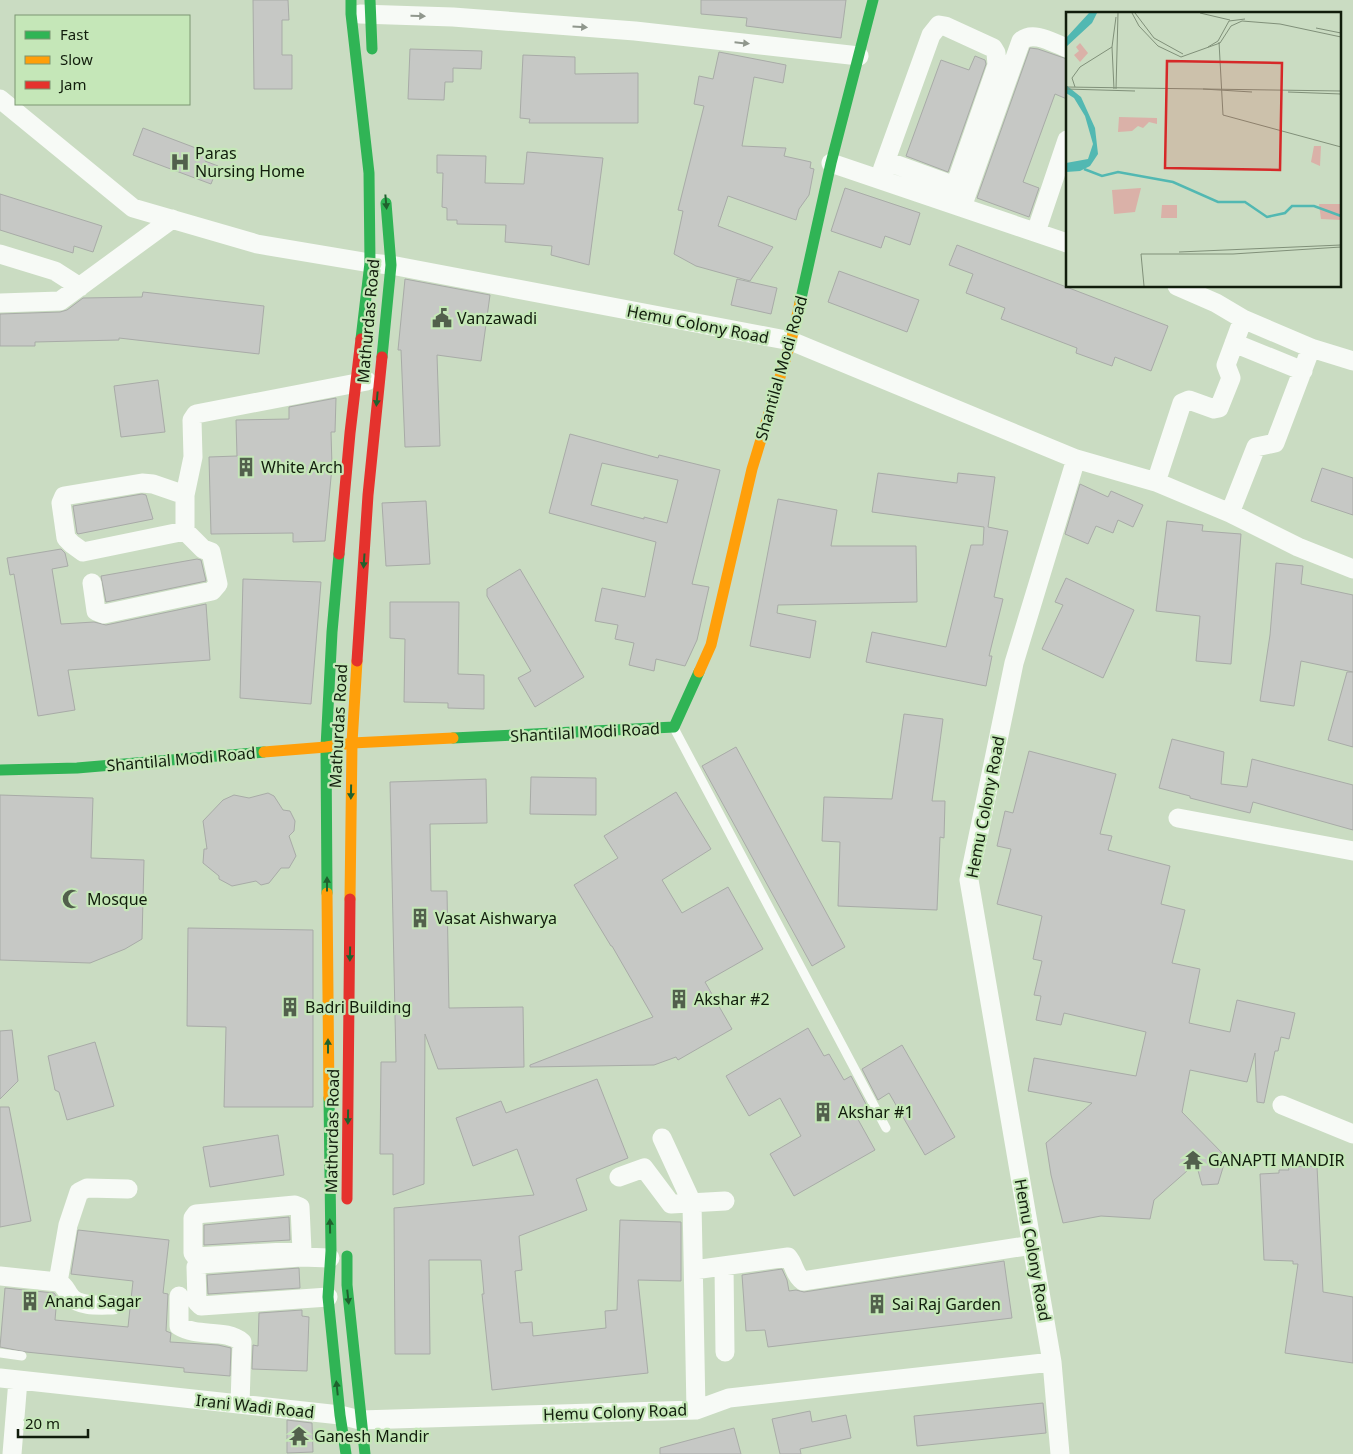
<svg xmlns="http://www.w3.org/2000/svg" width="1353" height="1454" font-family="'Noto Sans',sans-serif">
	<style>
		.building { fill: #c6c8c5; stroke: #a8aba7; fill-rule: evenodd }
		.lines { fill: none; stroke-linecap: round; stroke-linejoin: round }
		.lane { stroke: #f7faf6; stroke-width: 9 }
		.street { stroke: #f7faf6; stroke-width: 19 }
		.fast { stroke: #30b455; stroke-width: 11 }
		.slow { stroke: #ff9f0a; stroke-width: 11 }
		.jam { stroke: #e5322d; stroke-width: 11 }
		.oneway { fill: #90978d }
		.oneway2 { fill: #1f612d }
		.labels { text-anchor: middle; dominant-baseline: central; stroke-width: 4.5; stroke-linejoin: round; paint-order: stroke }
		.poi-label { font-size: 16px; fill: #111d0c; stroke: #c5e7b8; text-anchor: start }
		.street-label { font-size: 16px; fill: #111d0c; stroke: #c5e7b8 }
		.inset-river { fill: none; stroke: #52b8b2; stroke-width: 2.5 }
		.inset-road { fill: none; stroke: #809079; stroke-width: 1 }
		.view { fill: #d62828; fill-opacity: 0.15; stroke: #d62828; stroke-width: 2.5 }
		.inset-edge { fill: none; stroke: #111d0c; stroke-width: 2.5 }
	</style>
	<rect width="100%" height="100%" fill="#cadcc2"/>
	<!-- building -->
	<path class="building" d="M253,0H288L289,20H282V55H292V89H254Z
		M701,0H846L841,38L746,26L747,18L701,14Z
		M1030,48L1038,49L1067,59V99L1055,94L1023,182L1039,188L1029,217L977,198Z
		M410,49L482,51L481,69L453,68V82H445L444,100L408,99Z
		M719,52L786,65L783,83L754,77L742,146L786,148L784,156L811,162L810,168L814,169L809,195L799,209L796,220L728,196L718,226L773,247L750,281L696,266L674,254L683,211L678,210L704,106L694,104L699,76L713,79Z
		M523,55L575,57V74L638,73V123H529L530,119L520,118Z
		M975,56L985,60L986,64L948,172L906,156L941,60L969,70Z
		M143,128L209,153L205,161L218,166L211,184L133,155Z
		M527,152L603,158L589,265L551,255L552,246L505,242L506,225L457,224V220H447V208L442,207L443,173H437V155L486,156L485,183L524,184Z
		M845,188L920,213L910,245L885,236L881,248L831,231Z
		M0,194L102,226L93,252L74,246L73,253L0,230Z
		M957,245L1168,326L1151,371L1115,357L1112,366L1076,353L1077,348L1001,319L1005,308L966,293L973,274L949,265Z
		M839,271L919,300L907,332L828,302Z
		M405,279L490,295L481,361L437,355L440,446L405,447L401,350H398Z
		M737,279L777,288L771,314L731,305Z
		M143,292L264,306L259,354L119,338V340L35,342V346H0V314L60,312L67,310L83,298L142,297Z
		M158,380L165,432L121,437L114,386Z
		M336,398L335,432H331L332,467L325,541L293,542V533L211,534L209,457L237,456L236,420L289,419V407Z
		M570,434L658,458L659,455L720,470L692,584L709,587L697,640L685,666L656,659L654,671L629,665L634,643L615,639L618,625L595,621L602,588L645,597L656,542L549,513ZM602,463L678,480L667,523L644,517V519L591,505Z
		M1322,468L1353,478V515L1311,501Z
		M878,473L957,483L958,473L995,477L988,527L1008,531L994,597L1003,599L989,656H992L986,686L866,662L872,632L946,647L971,545H983L984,527L872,512Z
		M1080,484L1108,497L1111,491L1143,505L1133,527L1118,520L1113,533L1096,526L1088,544L1065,534Z
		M142,494L146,495L153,519L78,534L77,533L73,506Z
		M778,499L837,510L831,546H916L917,602L778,605L777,613L816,621L810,658L750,646Z
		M426,501L430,564L386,566L382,503Z
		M1167,521L1203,525L1202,531L1241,534L1231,664L1196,661L1200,616L1156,611Z
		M61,549L65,553L68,566L52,569L61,624L94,622L106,625L206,604L210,660L68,670L75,710L38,716L14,574L10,575L7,558Z
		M197,559L201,560L206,581L106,602L101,576Z
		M1276,563L1303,566L1301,584L1353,595V672L1301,661L1294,706L1260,701L1270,635Z
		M520,569L584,677L535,707L518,678L531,671L487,596V589Z
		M1066,578L1134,610L1103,678L1042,649L1063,605L1055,602Z
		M243,579L321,582L311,704L240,698Z
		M390,602H459L458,674L484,675V709L448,708V703L404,702L405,639L390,638Z
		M1347,672H1353V747L1328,740Z
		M904,714L943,719L932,801H945L944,838L940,837L937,910L838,906L840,842L822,841L824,797L892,799Z
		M1172,739L1224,752L1221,784L1247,787L1252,759L1353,785V830L1253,802L1250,813L1190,798V796L1159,788Z
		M736,747L845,947L812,966L702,766Z
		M1029,751L1116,774L1100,834L1112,836L1108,850L1170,866L1161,904L1185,910L1172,963L1200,969L1189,1023L1230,1032L1237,1000L1295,1013L1289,1039L1281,1037L1278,1051H1275L1264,1103L1257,1102L1255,1053L1247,1082L1190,1070L1182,1112L1225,1156V1161L1218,1184L1202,1185L1196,1163L1154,1200L1150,1219L1101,1216L1063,1223L1051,1175L1046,1143L1092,1103L1028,1091L1034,1058L1136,1076L1146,1032L1064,1013L1061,1025L1036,1020L1041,996L1034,995L1042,961L1033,959L1042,916L997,904L1011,849L997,846L1005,811L1013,813Z
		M531,777L596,778V815L530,814Z
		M486,779L487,823L430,824L431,891H447L449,1008L523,1007L524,1067L438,1069L425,1034L424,1184L393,1195V1154H380L381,1062H396L390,782Z
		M676,792L711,849L662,880L682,913L728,887L763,949L705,982L732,1029L678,1060L676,1057L654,1065L530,1067V1065L653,1017L612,946H611L574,885L618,858L604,836Z
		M268,793L274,796L283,810L290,811L295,821L294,831L289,836L296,856L289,868H281L269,883L261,885L256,881L232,886L219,879V876L203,863L204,849H207L203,821L223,800L234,795L249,798Z
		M0,795L93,798L91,858L144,860L142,939L125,949L90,963L0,960Z
		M188,928L313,930V1107H224L226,1027L187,1026Z
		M808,1028L824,1056L829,1054L844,1080L851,1076L867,1106L855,1114L875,1150L794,1196L770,1154L801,1136L780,1098L749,1116L726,1076Z
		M12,1030L18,1081L0,1099V1031Z
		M95,1042L114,1106L67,1120L59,1092L55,1090L48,1056Z
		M902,1045L955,1137L925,1155L889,1093L878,1100L862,1069Z
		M597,1079L628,1158L576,1179L587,1210L519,1236L522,1270L515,1271L520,1323L532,1322L533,1336L606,1328L605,1311L617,1310L620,1220L681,1222V1281L638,1280L648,1373L492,1390L482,1294H484L481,1260H429L430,1354H395L394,1208L534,1195L517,1149L473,1166L456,1118L501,1101L506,1113Z
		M0,1107H9L31,1221L0,1227Z
		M278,1135L284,1175L210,1187L203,1147Z
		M1317,1166L1323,1292L1353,1297V1363L1285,1353L1298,1264H1293V1261L1264,1260L1260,1174L1279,1173V1170H1289L1288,1167Z
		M289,1217L290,1240L204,1245V1225Z
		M78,1230L169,1240L163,1293L168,1294L166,1331L171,1333L170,1342L218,1345L231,1348L230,1376L184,1372V1368L26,1352L0,1347L5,1288L54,1293L57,1297L55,1320L128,1327L133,1281L71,1274Z
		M1004,1261L1012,1318L768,1347L765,1330L746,1331L742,1275L782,1269L787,1280L789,1291L796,1290L804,1292Z
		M299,1268L300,1288L208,1294L207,1275Z
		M302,1310V1316L309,1317L307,1371L252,1369L253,1345L258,1346L259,1313Z
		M1043,1403L1046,1433L917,1446L914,1416Z
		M810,1411L812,1422L846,1415L851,1438L800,1449L801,1454H780L772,1419Z
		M287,1420L312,1423L313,1452L287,1453Z
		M734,1428L741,1454H660V1448Z"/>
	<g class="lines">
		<!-- lane -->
		<path class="lane" d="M675,730L886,1128
			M0,1353L22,1356"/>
		<!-- street -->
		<path class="street" d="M360,14L453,17L635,31L859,56
			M0,99L133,208L257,244L370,263L391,265L791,341L1076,459L1156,482L1230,513L1298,547L1353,569
			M886,161L955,186
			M831,163L1067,243
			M879,179L931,35L939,25L945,26L993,48L996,53L997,65L949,203
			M962,207L1021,41C1033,30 1053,43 1067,48
			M1036,232L1067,140
			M0,254L55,271L80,287
			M1177,286L1216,303L1243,319L1311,348L1353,361
			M0,303L60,301L172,219
			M1234,343L1303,371
			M1156,482L1182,403L1189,400L1214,409L1219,408L1231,378L1226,365L1243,319
			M185,495L153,484L142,483L64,496L61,503L66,538L72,544L83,552L185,531V495L193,457L192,420L196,414L367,381
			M1230,513L1256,447L1275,443L1311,348
			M92,583L96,611L104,614L212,591L218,584L211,552L203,549L185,531
			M1178,818L1353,851
			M1282,1105L1353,1134
			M662,1138L692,1203L696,1410
			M619,1177L644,1168L671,1204L725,1201
			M295,1205L300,1207L302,1251L196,1257L193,1253V1218L196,1214Z
			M724,1266L725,1352
			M694,1270L788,1257C795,1265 794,1275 803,1281L1032,1245
			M0,1276L58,1282C67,1287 65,1290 71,1297C80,1307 100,1305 113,1305
			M58,1282L68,1225L79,1192L87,1188L128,1189
			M179,1296V1326C198,1338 225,1328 242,1342L240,1404
			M328,1297L201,1306L197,1302L196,1267L200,1264L301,1257L330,1258
			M0,1378L340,1415L360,1420L696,1410L729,1398L1052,1362
			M12,1454L18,1380
			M1060,1454L1052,1362L969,880L1014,663L1076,459"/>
		<!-- fast -->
		<path class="fast" d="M351,0V14L369,173L370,263L361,339
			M370,0L372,49
			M800,303L831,163L873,0
			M382,357L391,265L386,203
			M453,738L674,727L699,672
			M0,770L77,768L264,752
			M327,893L326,747L332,632L339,554
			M329,1098L331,1251L328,1297L340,1415L346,1454
			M347,1256V1285L365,1454"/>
		<!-- slow -->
		<path class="slow" d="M699,672L711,645L752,469L791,341L800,303
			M264,752L326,747L352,743L453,738
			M327,893L329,1098
			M350,899L352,743L357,661"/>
		<!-- jam -->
		<path class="jam" d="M339,554L350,433L361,339
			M357,661L368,495L382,357
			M347,1199L350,899"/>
	</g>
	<!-- one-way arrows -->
	<defs><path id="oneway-solid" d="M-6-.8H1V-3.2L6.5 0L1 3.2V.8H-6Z" transform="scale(1.25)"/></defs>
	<g class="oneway">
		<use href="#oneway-solid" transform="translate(418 16) rotate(2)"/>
		<use href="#oneway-solid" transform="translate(580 27) rotate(4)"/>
		<use href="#oneway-solid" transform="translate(742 43) rotate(6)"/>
	</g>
	<g class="oneway2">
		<use href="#oneway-solid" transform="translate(386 202) rotate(85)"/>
		<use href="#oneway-solid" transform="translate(377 399) rotate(95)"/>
		<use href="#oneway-solid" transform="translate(364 561) rotate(94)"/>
		<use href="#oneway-solid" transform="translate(351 792) rotate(91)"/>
		<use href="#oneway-solid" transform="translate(327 884) rotate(-90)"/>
		<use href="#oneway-solid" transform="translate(350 954) rotate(91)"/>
		<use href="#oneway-solid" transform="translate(328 1046) rotate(-90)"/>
		<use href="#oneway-solid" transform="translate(348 1117) rotate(91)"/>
		<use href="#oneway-solid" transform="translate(330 1226) rotate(-91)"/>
		<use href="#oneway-solid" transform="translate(348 1297) rotate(84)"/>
		<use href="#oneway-solid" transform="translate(337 1388) rotate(-96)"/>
	</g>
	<!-- icons -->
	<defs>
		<symbol id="hospital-bare" viewBox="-9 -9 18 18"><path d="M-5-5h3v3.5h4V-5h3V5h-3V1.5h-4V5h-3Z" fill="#52604c" stroke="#c5e7b8" stroke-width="2.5" paint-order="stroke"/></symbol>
		<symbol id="civic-bare" viewBox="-9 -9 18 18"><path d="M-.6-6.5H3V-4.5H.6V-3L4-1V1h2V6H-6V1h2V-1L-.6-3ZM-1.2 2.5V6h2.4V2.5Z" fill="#52604c" stroke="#c5e7b8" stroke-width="2.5" paint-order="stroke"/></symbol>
		<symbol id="building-bare" viewBox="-9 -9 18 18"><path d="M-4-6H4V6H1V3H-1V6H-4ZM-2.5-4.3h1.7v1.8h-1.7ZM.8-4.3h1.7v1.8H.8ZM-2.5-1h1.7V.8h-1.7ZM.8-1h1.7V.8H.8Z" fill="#52604c" stroke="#c5e7b8" stroke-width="2.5" paint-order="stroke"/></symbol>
		<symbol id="mosque-bare" viewBox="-9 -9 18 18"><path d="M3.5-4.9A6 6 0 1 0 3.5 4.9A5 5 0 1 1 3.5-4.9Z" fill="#52604c" stroke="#c5e7b8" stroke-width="2.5" paint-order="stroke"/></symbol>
		<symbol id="temple-bare" viewBox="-9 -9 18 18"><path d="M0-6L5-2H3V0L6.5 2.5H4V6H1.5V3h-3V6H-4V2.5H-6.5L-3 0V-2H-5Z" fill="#52604c" stroke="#c5e7b8" stroke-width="2.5" paint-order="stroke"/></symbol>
	</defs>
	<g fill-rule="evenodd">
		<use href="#hospital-bare" x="166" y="148" width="28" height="28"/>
		<use href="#civic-bare" x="428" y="304" width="28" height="28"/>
		<use href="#building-bare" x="232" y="453" width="28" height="28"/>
		<use href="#mosque-bare" x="58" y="885" width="28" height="28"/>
		<use href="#building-bare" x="406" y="904" width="28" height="28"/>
		<use href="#building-bare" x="665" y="985" width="28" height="28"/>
		<use href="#building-bare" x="276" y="993" width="28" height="28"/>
		<use href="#building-bare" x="809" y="1098" width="28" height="28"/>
		<use href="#temple-bare" x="1179" y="1146" width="28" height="28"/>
		<use href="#building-bare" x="16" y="1287" width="28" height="28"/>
		<use href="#building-bare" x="863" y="1290" width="28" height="28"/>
		<use href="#temple-bare" x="285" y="1422" width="28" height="28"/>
	</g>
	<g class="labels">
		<!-- poi labels -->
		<g class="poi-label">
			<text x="195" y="153">Paras<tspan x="195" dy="18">Nursing Home</tspan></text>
			<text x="457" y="318">Vanzawadi</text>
			<text x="261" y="467">White Arch</text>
			<text x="87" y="899">Mosque</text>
			<text x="435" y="918">Vasat Aishwarya</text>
			<text x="694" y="999">Akshar #2</text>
			<text x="305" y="1007">Badri Building</text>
			<text x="838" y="1112">Akshar #1</text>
			<text x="1208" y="1160">GANAPTI MANDIR</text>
			<text x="45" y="1301">Anand Sagar</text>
			<text x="892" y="1304">Sai Raj Garden</text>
			<text x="314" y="1436">Ganesh Mandir</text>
		</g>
		<!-- street labels -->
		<g class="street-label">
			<text transform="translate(368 321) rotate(-85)">Mathurdas Road</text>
			<text transform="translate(698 324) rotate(11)">Hemu Colony Road</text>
			<text transform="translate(781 368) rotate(-74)">Shantilal Modi Road</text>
			<text transform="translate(338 726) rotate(-87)">Mathurdas Road</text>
			<text transform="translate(585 732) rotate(-3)">Shantilal Modi Road</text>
			<text transform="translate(181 759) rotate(-5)">Shantilal Modi Road</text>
			<text transform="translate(985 807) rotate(-79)">Hemu Colony Road</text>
			<text transform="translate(332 1131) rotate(-89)">Mathurdas Road</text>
			<text transform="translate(1033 1250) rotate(80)">Hemu Colony Road</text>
			<text transform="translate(255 1406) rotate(6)">Irani Wadi Road</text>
			<text transform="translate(615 1412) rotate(-2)">Hemu Colony Road</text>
		</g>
	</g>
	<!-- overview -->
	<g transform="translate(1066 12)">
		<rect width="275" height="275" fill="#cadcc2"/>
		<path d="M14,31L22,41L14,50L8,43L13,39L10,35ZM53,105L91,106V112L83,110L77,116L72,114L66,119L52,120ZM248,134H255L254,154L245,150ZM75,176L69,200L48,202L46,178ZM253,192H275V208L255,207ZM96,193H111V206H95Z" fill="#dab1a8"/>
		<path d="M23,1H31L26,11L0,35V26ZM0,73L15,85L29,116L32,142L24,154L14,159L0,160V151L22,147L27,132L19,104L8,86L0,81Z" fill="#52b8b2"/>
		<path class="inset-river" d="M18,157L36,164L52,160L107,170L152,190H179L201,205L219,201L226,194H248L275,204"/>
		<path class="inset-road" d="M66,1L73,14L92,34L115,45L154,31L165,14L176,9L214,12L275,25M69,1L88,26L117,42M134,1L164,8M250,16L275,21M153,30L157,103L275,135M142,35L152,29L163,9L179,7M0,75L275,79M9,75L6,66L14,55L46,35M0,77L69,79M48,77L46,35L50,5M50,77L52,1M137,77L186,80M222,80L275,82M113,240L275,233M78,274L75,242H167L275,235"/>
		<path class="view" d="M101,49L216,51L214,158L99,156Z"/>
		<rect width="275" height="275" class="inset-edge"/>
	</g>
	<!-- legend -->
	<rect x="15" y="15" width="175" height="90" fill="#c5e7b8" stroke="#7d9673"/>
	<rect x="25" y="31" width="25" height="8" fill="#30b455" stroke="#7d9673"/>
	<text x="60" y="40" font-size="15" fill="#111d0c">Fast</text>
	<rect x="25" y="56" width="25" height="8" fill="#ff9f0a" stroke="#7d9673"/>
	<text x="60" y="65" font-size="15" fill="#111d0c">Slow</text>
	<rect x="25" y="81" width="25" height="8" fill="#e5322d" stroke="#7d9673"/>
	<text x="60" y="90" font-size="15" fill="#111d0c">Jam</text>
	<!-- scale -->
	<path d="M18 1429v8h70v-8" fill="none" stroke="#111d0c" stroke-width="2.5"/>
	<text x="25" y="1429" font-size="15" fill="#111d0c" stroke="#c5e7b8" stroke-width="4" paint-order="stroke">20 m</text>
</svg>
